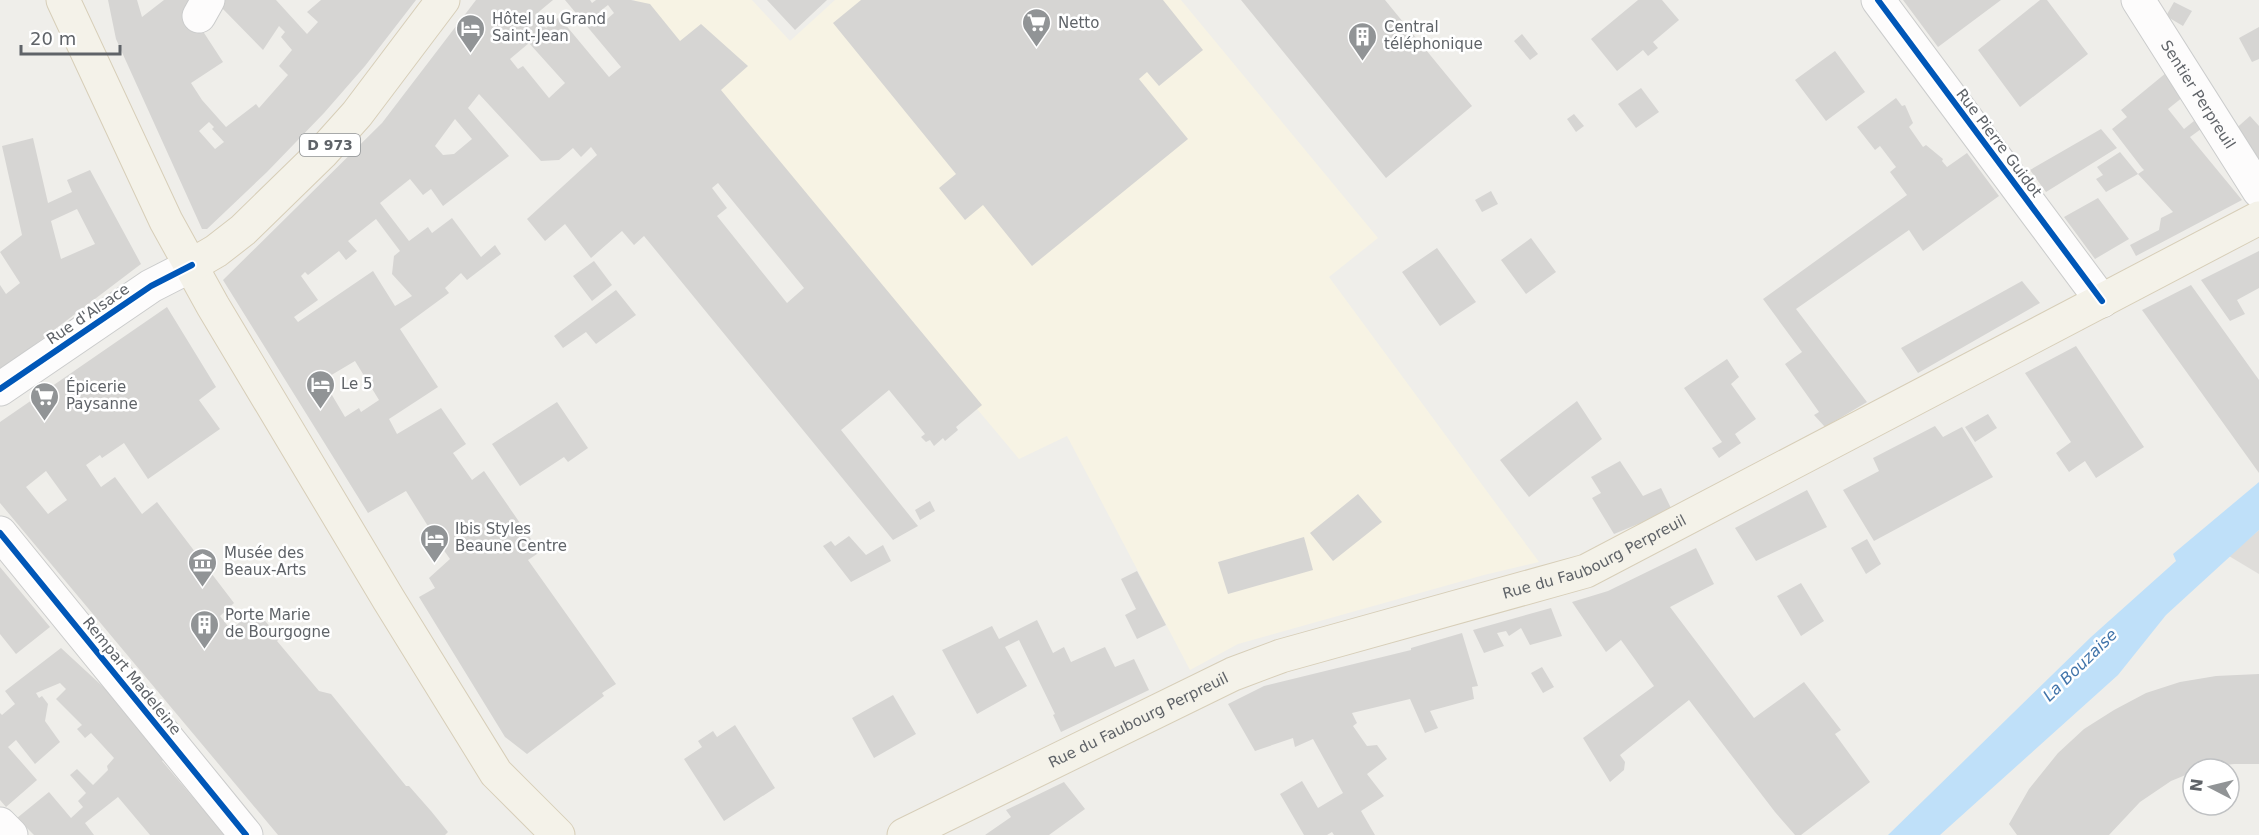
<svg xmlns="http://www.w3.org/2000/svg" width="2259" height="835" font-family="'DejaVu Sans',sans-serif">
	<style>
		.commercial { fill: #f7f3e4 }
		.industrial { fill: #dfddda }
		.water { fill: #bfe0f9 }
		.building { fill: #d6d5d3; fill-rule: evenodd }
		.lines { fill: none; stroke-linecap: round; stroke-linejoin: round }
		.minor-casing { stroke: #cbcccc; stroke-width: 35 }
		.major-casing { stroke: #d7ceb8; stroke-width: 35 }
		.minor { stroke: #fdfcfc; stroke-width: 33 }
		.major { stroke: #f4f2e9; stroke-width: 33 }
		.cycleway-casing { stroke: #fff; stroke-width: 10 }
		.cycleway { stroke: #0057b8; stroke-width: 6 }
		.labels { text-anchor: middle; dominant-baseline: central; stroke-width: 5; stroke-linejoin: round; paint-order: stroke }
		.shield { fill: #fff; stroke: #8f9295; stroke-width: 1.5 }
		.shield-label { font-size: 14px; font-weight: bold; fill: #5f6368 }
		.poi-label { font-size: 15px; fill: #5f6368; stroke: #fff; text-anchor: start }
		.street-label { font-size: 15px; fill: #5f6368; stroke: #fff }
		.water-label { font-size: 16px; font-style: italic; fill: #4174aa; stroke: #fff }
	</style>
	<rect width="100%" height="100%" fill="#efeeea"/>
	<!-- commercial -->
	<path class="commercial" d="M634,0H752L790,41L835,0H1181L1378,238L1329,277L1539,562L1484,575L1238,644L1190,670L1067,436L1019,459Z"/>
	<!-- industrial -->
	<path class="industrial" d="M2259,530V574L2229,556Z"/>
	<!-- water -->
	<path class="water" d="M2259,482V530L2166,615L2118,675L1940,835H1888L2091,637L2176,561L2173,554Z"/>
	<!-- building -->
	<path class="building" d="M108,0H137L142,17L164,0H202L193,16L223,62L191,83L202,100L226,127L256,104L259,108L288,75L279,66L292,50L281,37L285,32L279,26L263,50L221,7L225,0H276L307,34L318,22L307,12L321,0H416L365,66L324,113L267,172L207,229H202L116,39ZM209,122L214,127L212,129L224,142L215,149L199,131Z
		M476,0H553L535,15L546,28L559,17L609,77L621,67L565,0H590L592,3L596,0H631L650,4L680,41L701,24L748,66L721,90L982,405L956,427L958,430L945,441L943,438L934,446L930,440L926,442L921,437L925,434L889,390L841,430L918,526L893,540L644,236L634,245L622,231L591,258L565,224L545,241L527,219L597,155L591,147L581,157L573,148L559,160L541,161L479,94L468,108L509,156L443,206L431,189L423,195L410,179L380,203L409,241L428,227L432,233L452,218L481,257L495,245L501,254L467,280L461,273L445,288L449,293L400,329L438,387L389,419L397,434L441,408L466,444L453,453L472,480L484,471L540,552L528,560L616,684L602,693L604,696L527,754L505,737L419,597L435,588L429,578L450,559L438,542L439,538L434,532L431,531L406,491L368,513L223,280L382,123ZM608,5L614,13L606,20L599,12ZM529,43L565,83L549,98L523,66L518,69L510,59ZM455,119L472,139L454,154L443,155L435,146ZM718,183L804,288L787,303L717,216L727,208L712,188ZM376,219L400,251L394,256L392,274L412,296L395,306L373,271L298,322L294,317L318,300L301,276L305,272L308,275L339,251L346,260L357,251L348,241ZM355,361L379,400L361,412L359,408L345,417L323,380Z
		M767,0H827L795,30Z
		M861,0H1163L1203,50L1159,86L1147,72L1139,79L1188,139L1032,266L983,205L965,220L939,188L956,174L833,23Z
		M1241,0H1385L1472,106L1386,178Z
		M1638,0H1662L1679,20L1653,42L1658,48L1648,56L1643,50L1617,71L1591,39Z
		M1903,0H2001L1938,47Z
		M2040,0H2047L2088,54L2020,107L1978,50Z
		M2174,2L2192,11L2183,26L2166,16Z
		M2259,27V59L2252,62L2239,38Z
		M1522,34L1538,54L1530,60L1514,41Z
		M1835,51L1865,92L1826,121L1795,80Z
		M2172,68L2188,93L2168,109L2184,129L2194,121L2201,129L2190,137L2242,200L2136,256L2130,245L2159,230L2161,218L2173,212L2138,174L2144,170L2142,168L2112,129L2127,117L2121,110Z
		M1641,88L1659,112L1636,128L1618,104Z
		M1896,98L1902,106L1905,105L1913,123L1909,127L1923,147L1926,145L1943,159L1942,161L1947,167L1967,153L1999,196L1923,251L1909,230L1796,309L1867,402L1825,427L1814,415L1819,412L1785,364L1802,352L1763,299L1907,195L1890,172L1896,167L1880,146L1875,150L1857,127Z
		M1574,114L1584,126L1576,132L1567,119Z
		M2250,116L2259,126V162L2232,132Z
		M2101,129L2117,148L2046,192L2030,170Z
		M33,138L48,203L72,192L67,180L90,170L141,264L0,371V285L6,294L20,283L0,252L22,235L2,146ZM77,209L95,244L61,259L51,221Z
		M2120,152L2138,174L2106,192L2096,179L2103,175L2097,167Z
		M1491,191L1498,204L1482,212L1475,200Z
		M2098,198L2129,239L2095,259L2064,217Z
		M1531,238L1556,272L1526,294L1501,260Z
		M1437,248L1476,302L1440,326L1402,272Z
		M2259,251V288L2237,300L2245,314L2230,321L2201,280Z
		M594,261L612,285L592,301L573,276Z
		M2022,281L2040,303L1918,373L1901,348Z
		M2191,285L2259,380V473L2142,310Z
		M616,290L636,315L596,344L586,332L563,348L554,336Z
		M167,307L216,387L199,400L220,429L148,479L124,443L102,458L100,455L86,465L101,487L115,477L142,514L157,502L234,603L220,616L231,630L251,612L259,614L280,638L277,641L319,691L331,694L406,786H409L431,811L448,832L445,835H278L0,503V422ZM46,471L67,500L48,514L26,487Z
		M2076,346L2144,447L2096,478L2085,461L2069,472L2056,453L2071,442L2025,373Z
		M1727,359L1739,377L1731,384L1756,419L1735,434L1741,443L1719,458L1712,448L1722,442L1684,388Z
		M1577,401L1602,439L1529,497L1500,460Z
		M557,402L588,448L568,462L564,457L520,486L492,444Z
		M1988,414L1997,428L1975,442L1965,427Z
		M1935,426L1943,437L1962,427L1993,477L1874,541L1843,490L1879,471L1873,458Z
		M1620,461L1643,496L1661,488L1672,510L1614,534L1592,498L1601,493L1591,477Z
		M1807,490L1827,527L1756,561L1735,528Z
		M1358,494L1382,522L1333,561L1310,533Z
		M930,501L935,511L920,520L915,510Z
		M849,536L866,555L883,545L891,561L851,582L823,546L831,541L835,546Z
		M1304,537L1313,570L1228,594L1218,562Z
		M1867,539L1881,564L1866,574L1851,548Z
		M1696,548L1714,584L1670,607L1754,718L1804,682L1841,730L1835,734L1870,782L1801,835H1795L1775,812L1689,700L1620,755L1625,762L1624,770L1610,782L1583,738L1654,686L1621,640L1606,652L1572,602L1608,591Z
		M0,567L50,627L16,654L0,634Z
		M1137,571L1166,625L1137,639L1125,615L1136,609L1121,579Z
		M1801,583L1824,621L1801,636L1777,596Z
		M1551,608L1562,636L1530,645L1521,628L1509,636L1506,631L1497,633L1504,646L1484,653L1473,630Z
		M1037,620L1053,653L1064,647L1071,662L1105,647L1115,667L1134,659L1149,690L1061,732L1053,715L1055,714L1019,640L1005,647L1027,686L977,714L942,650L992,626L999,639Z
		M1462,633L1478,686L1472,687L1474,699L1430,711L1438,728L1425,733L1410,699L1352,713L1357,723L1353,726L1367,746L1377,745L1387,759L1367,774L1384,796L1361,811L1375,835H1334L1332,832L1327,835H1304L1280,794L1302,781L1318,808L1343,793L1313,739L1295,747L1293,738L1255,751L1228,704L1264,686L1411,650V648Z
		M61,648L112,695L167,757L162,761L225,835H150L118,797L85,823L94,835H34L17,818L49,792L71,818L83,807L78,801L86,793L70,775L77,769L93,785L108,770L107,766L114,758L91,733L85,738L77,729L82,725L56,699L66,689L60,683L36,693L39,698L42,696L48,704L45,721L60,742L35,764L16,740L8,747L37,780L6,807L0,800V713L2,715L15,704L5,691Z
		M1542,667L1554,687L1543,693L1531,673Z
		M2259,674V764H2234L2193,769V772L2171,781L2140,802L2109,835H2017L2009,824L2029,789L2058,753L2084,729L2114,710L2146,693L2180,682L2216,676Z
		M893,695L916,734L874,758L852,718Z
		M735,725L775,788L724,821L684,759L702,747L698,741L713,731L717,737Z
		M1064,782L1085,809L1049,835H985L1011,817L1006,810Z"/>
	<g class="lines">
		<defs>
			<g id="minor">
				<path d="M1878,0L2102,301"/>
				<path id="s1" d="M2138,0L2259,191"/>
				<path d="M199,16L208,0"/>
				<path d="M0,389L151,286L192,265"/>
				<path d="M0,533L246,835"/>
				<path d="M0,824L11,835"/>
			</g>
			<g id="major">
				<path d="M63,0L166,221L213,306L389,600L496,773L558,835"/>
				<path d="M192,265L216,251L243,230L322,153L357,114L443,0"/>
				<path id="s2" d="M904,835L1233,674L1281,656L1586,571L2259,218"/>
			</g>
		</defs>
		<!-- minor casing -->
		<use href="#minor" class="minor-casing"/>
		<!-- major casing -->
		<use href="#major" class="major-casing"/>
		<!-- minor -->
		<use href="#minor" class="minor"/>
		<!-- major -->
		<use href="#major" class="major"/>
		<defs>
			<path id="cycleway" d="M1878,0L2102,301
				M0,389L151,286L192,265
				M0,533L246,835"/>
		</defs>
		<!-- cycleway casing -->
		<use href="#cycleway" class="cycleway-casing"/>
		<!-- cycleway -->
		<use href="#cycleway" class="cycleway"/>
	</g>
	<!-- icons -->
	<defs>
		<symbol id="supermarket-pin" viewBox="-11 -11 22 30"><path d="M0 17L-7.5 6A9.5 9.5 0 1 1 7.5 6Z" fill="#919496" stroke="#fff"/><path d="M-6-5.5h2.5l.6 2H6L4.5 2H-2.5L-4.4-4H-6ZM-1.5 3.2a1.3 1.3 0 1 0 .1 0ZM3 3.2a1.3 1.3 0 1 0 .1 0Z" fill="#fff"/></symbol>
		<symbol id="hotel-pin" viewBox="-11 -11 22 30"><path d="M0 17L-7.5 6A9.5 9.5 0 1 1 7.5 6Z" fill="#919496" stroke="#fff"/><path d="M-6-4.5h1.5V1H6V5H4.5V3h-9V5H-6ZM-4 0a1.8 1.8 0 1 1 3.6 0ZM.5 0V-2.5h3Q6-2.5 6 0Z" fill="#fff"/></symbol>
		<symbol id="building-pin" viewBox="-11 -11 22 30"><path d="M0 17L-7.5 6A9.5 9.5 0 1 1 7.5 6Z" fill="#919496" stroke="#fff"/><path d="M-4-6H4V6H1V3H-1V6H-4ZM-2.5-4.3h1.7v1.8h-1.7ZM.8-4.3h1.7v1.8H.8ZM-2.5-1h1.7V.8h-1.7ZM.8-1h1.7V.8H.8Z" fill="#fff"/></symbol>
		<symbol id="museum-pin" viewBox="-11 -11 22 30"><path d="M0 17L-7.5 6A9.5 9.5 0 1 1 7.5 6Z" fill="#919496" stroke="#fff"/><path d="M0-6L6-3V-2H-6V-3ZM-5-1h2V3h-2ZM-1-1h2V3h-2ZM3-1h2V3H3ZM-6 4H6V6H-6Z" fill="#fff"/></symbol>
	</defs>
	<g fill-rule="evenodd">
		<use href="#supermarket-pin" x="1020" y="6" width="33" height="45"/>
		<use href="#hotel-pin" x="454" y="12" width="33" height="45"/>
		<use href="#building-pin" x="1346" y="20" width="33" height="45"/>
		<use href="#hotel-pin" x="304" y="368" width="33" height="45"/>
		<use href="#supermarket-pin" x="28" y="380" width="33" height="45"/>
		<use href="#hotel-pin" x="418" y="522" width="33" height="45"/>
		<use href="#museum-pin" x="186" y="546" width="33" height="45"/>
		<use href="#building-pin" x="188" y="608" width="33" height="45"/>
	</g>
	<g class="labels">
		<!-- shield labels -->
		<rect class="shield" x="300" y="134" width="60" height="22" rx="4.5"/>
		<g class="shield-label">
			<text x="330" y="145">D 973</text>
		</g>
		<!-- poi labels -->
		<g class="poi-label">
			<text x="492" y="19">Hôtel au Grand<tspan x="492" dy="17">Saint-Jean</tspan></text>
			<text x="1058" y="23">Netto</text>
			<text x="1384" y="27">Central<tspan x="1384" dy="17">téléphonique</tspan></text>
			<text x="341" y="384">Le 5</text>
			<text x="66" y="387">Épicerie<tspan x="66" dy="17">Paysanne</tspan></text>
			<text x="455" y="529">Ibis Styles<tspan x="455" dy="17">Beaune Centre</tspan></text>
			<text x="224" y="553">Musée des<tspan x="224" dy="17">Beaux-Arts</tspan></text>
			<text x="225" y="615">Porte Marie<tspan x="225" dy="17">de Bourgogne</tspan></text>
		</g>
		<!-- street labels -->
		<g class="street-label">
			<text stroke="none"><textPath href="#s1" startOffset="112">Sentier Perpreuil</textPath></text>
			<text transform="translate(1999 143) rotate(53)">Rue Pierre Guidot</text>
			<text transform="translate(88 314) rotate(-34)">Rue d'Alsace</text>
			<text stroke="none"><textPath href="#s2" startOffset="747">Rue du Faubourg Perpreuil</textPath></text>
			<text transform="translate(132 676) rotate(51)">Rempart Madeleine</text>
			<text stroke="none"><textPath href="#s2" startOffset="261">Rue du Faubourg Perpreuil</textPath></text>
		</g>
		<!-- water labels -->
		<g class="water-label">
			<text transform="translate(2080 665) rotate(-44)">La Bouzaise</text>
		</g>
	</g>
	<!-- north arrow -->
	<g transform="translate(2211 787) rotate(277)"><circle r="28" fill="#ffffff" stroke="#bfc1c3" stroke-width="1.5"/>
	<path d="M0-4.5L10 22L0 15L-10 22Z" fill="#919496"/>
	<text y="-9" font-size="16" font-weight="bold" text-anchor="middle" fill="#5f6368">N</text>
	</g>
	<!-- scale -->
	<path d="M21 45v9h99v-9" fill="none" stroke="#5f6368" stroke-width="3"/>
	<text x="30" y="45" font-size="18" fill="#5f6368" stroke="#ffffff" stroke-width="4.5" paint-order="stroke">20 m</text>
</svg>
